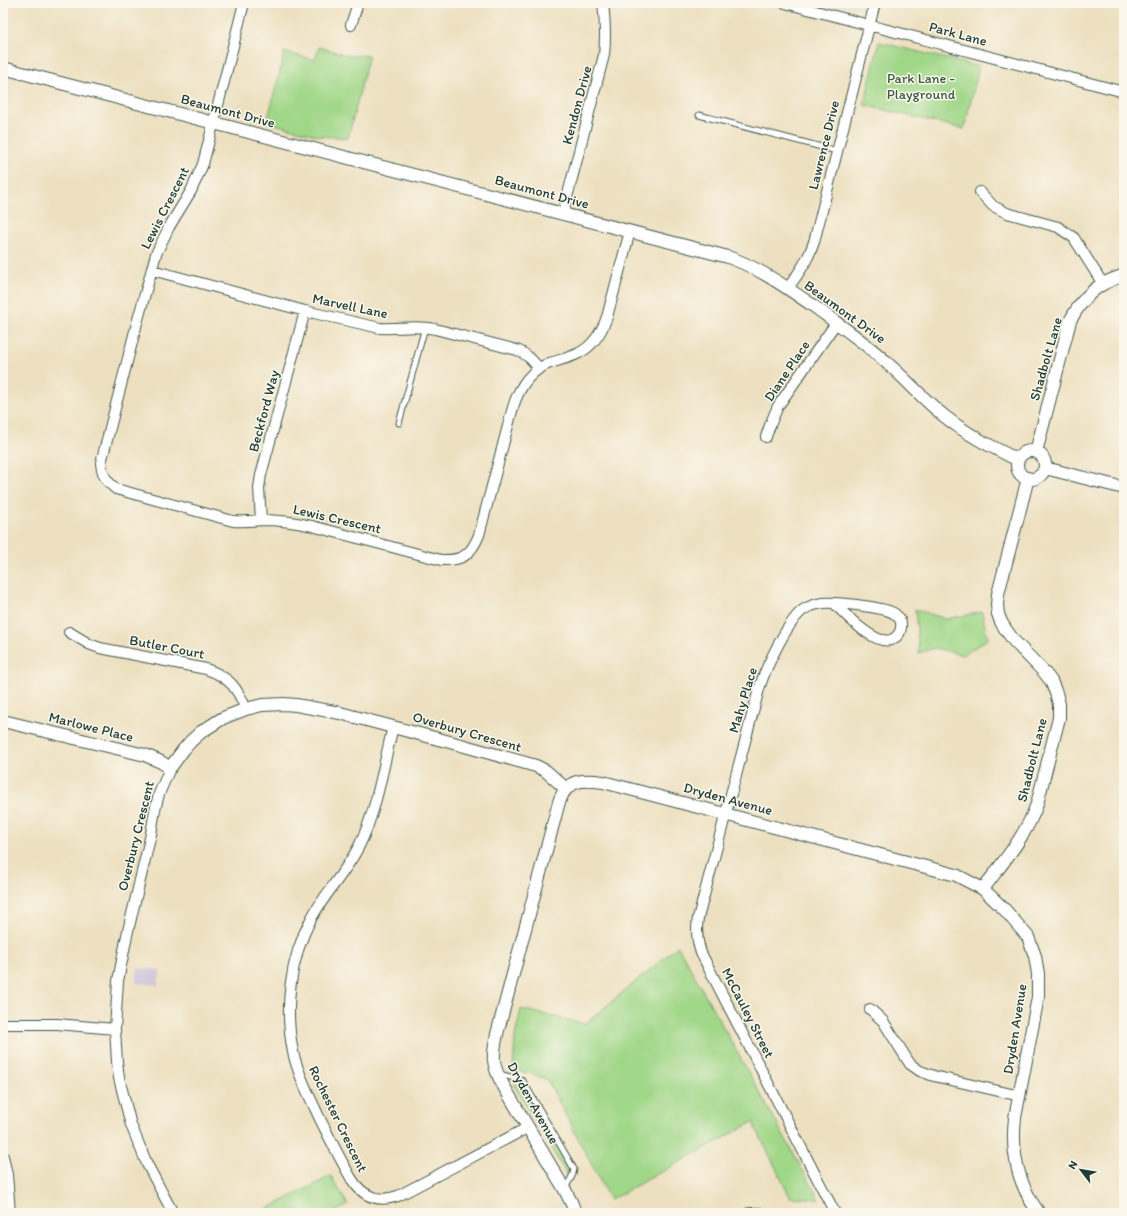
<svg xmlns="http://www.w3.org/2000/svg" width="1127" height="1216" font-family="Itim,sans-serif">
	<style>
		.industrial { fill: #c9bfd7 }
		.green { fill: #a0d788; stroke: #608a5e }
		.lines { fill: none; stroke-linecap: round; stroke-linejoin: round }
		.service-casing { stroke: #3e5549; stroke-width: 7 }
		.minor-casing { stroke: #3e5549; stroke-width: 12 }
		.tertiary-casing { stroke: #3e5549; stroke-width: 14 }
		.service { stroke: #fff; stroke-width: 5 }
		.minor { stroke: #fff; stroke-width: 10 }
		.tertiary { stroke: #fff; stroke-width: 12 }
		.labels { text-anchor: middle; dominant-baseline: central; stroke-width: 3; stroke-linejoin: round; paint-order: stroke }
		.street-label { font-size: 14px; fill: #1f3d34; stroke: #fbf7ec }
		.park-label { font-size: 14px; fill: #395c45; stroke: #fbf7ec }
	</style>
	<rect width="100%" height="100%" fill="#fbf7ec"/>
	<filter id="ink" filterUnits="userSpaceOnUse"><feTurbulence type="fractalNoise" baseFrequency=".025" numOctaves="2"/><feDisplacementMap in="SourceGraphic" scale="8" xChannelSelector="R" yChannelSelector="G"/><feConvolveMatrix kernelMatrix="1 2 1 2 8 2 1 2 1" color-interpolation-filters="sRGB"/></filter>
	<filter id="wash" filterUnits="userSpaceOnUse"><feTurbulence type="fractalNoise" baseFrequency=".012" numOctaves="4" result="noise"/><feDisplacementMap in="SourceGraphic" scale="16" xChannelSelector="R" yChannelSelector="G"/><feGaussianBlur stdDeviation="0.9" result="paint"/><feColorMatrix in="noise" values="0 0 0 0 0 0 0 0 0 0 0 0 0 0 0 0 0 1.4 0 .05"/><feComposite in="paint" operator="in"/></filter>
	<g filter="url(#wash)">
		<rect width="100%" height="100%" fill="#ede0c0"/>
		<!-- industrial -->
		<path class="industrial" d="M138,968L160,970L158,985L136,983Z"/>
		<!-- green -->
		<path class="green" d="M879,42L979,67L964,129L864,105Z
			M319,47L350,56L369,55L348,138L319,136L267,122L282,63L284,52L315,60Z
			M915,609L946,619L982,612L986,632L989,638L963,655L935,648L919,653Z
			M678,946L819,1199L790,1197L753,1122L610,1200L547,1079L513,1069L515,1036L521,1009L585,1024Z
			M519,1082L570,1171L566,1174L514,1085Z
			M331,1176L348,1205L333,1213H259Z"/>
	</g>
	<g filter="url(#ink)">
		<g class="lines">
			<defs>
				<path id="service" d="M699,115L837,151
					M399,423L425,327
					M499,1074L518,1079L523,1081L574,1169C573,1177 569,1182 564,1188"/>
				<path id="minor" d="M244,3L203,164L191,191L169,227L156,254L137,323L101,463C102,475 107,482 116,489L233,521C243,522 251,521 261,520C278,520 295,522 312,526L441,560C462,561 471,555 479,535L513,407C519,388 530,370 550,363C559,360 570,358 579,353C593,346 602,331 607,317L630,231
					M785,3L1124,92
					M351,25L358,3
					M980,192L993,206L1007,213L1058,227L1074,238L1103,284
					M563,213L604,55C606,37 605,21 603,3
					M152,270L305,311L380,328C399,329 416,325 435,329L517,350C527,354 532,360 539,368
					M788,288C799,273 808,260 814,242L875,3
					M766,437L770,425L778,406L836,323
					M261,520L259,488L261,475L305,311
					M834,603C845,614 876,648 893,639C898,636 901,632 901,627C902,622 899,617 895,614C886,607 835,602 823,603C816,604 809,606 803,610C787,622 765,669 759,689L698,918C696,930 697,941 701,953L835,1213
					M69,632L89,644L100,648L206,669C229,677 237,687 246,709
					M393,727C383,766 377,810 359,846C346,872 325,893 311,919C290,959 284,1007 293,1052C298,1075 310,1097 320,1119C330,1139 340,1159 351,1178C362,1196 377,1203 398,1196L527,1128
					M170,768L159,794L155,810L151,834L127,935L118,981L115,1029L117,1062L119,1078L131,1125L147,1164L173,1213
					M870,1009L883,1021L910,1064L920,1071L934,1076L1020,1096
					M3,1024H57L115,1029
					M3,1156L7,1175L10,1213
					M749,1213H760"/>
				<path id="tertiary" d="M3,68L728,257C760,268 787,288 815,307C839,325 865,342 887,363C906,379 923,399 943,415C966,434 992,447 1018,460
					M1017 465a14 14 0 1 1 28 0a14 14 0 1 1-28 0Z
					M1036,452L1070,321C1078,306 1088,292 1103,284C1110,280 1117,278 1124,275
					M1045,468L1124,488
					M3,721L145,755L161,762L170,768L184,749L191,741L201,732L223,718L246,709L262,705L284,704L296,705L340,713L461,745L536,766L546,771L566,789
					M983,889C1003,862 1026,836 1037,804L1059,718V704L1056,693L1051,681L1044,672L1014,641L1006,630L1001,622L998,614L997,605L998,594L1028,478
					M575,1213L572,1204L565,1190L503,1085C492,1065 492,1057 497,1034L559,802C567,779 582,779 603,782L956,875L983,889L1005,910L1028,937L1035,956L1038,974V997L1015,1118C1011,1153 1018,1185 1039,1213"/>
			</defs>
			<!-- service casing -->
			<use href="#service" class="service-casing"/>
			<!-- minor casing -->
			<use href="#minor" class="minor-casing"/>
			<!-- tertiary casing -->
			<use href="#tertiary" class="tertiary-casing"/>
			<!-- service -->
			<use href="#service" class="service"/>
			<!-- minor -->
			<use href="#minor" class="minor"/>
			<!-- tertiary -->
			<use href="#tertiary" class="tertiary"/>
		</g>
	</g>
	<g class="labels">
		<!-- street labels -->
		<g class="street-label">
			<text transform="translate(958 34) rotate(15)">Park Lane</text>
			<text transform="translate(577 105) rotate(-75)">Kendon Drive</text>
			<text transform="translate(228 111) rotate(15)">Beaumont Drive</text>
			<text transform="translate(824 145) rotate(-76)">Lawrence Drive</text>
			<text transform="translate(542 192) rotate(15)">Beaumont Drive</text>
			<text transform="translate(165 208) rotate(-63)">Lewis Crescent</text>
			<text transform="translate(350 306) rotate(12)">Marvell Lane</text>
			<text transform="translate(845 312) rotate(36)">Beaumont Drive</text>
			<text transform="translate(1046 359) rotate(-74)">Shadbolt Lane</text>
			<text transform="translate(787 371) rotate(-56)">Diane Place</text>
			<text transform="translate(264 411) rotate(-75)">Beckford Way</text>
			<text transform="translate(337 519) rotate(13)">Lewis Crescent</text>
			<text transform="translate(167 647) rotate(11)">Butler Court</text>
			<text transform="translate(743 700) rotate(-73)">Mahy Place</text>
			<text transform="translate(91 727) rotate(14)">Marlowe Place</text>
			<text transform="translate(467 732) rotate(16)">Overbury Crescent</text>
			<text transform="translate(1032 760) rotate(-76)">Shadbolt Lane</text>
			<text transform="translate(728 799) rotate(15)">Dryden Avenue</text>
			<text transform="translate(136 836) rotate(-76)">Overbury Crescent</text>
			<text transform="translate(748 1013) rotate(63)">McCauley Street</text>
			<text transform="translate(1015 1029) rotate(-81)">Dryden Avenue</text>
			<text transform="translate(533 1103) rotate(61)">Dryden Avenue</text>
			<text transform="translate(338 1119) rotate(64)">Rochester Crescent</text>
		</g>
		<!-- park labels -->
		<g class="park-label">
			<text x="921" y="78">Park Lane -<tspan x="921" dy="16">Playground</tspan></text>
		</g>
	</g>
	<!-- margin -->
	<rect width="1127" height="1216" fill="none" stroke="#fbf7ec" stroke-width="16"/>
	<!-- north arrow -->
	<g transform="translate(1081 1170) rotate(301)" stroke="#fbf7ec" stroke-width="3" paint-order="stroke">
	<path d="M0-3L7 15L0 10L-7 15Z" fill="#1f3d34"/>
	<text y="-6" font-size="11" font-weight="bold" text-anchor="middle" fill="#1f3d34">N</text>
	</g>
</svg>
